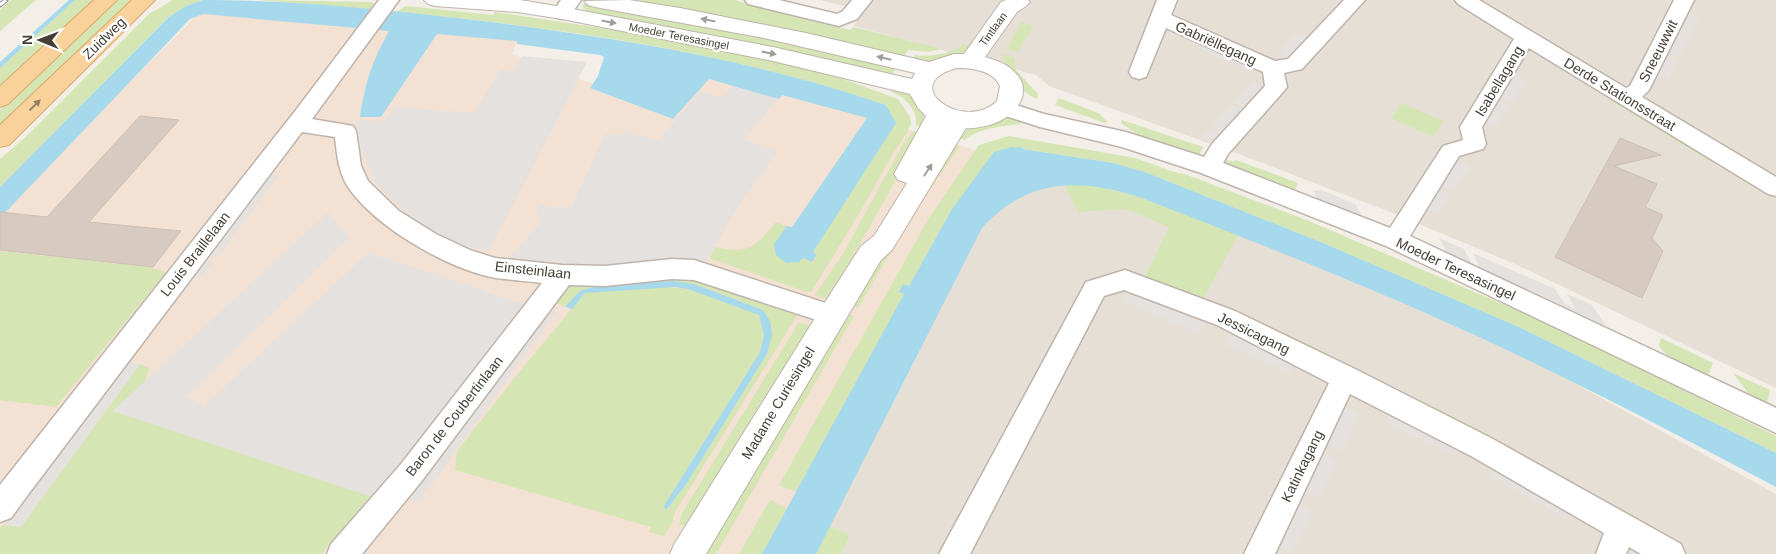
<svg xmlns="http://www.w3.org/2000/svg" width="1776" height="554" font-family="Arial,sans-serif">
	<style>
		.residential { fill: #e6dfd6 }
		.commercial { fill: #f3e2d4 }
		.green { fill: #d5e5b3 }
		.parking { fill: #e4e1df }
		.water { fill: #a7d9ec }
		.building { fill: #d7cbc1; stroke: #cebfb1 }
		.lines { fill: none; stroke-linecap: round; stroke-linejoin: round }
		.minor-casing { stroke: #beb4ab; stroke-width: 3 }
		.tertiary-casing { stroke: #beb4ab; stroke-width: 2 }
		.primary-casing { stroke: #dcab6c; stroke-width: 2 }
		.minor { fill: #fff; fill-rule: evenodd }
		.tertiary { fill: #fff; fill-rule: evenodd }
		.primary { fill: #f8d19b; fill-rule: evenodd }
		.rail-casing { stroke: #969696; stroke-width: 5 }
		.rail { stroke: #fff; stroke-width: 3; stroke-dasharray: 10; stroke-linecap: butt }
		.oneway { fill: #a29e9b }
		.oneway2 { fill: #968064 }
		.labels { text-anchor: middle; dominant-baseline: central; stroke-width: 5; stroke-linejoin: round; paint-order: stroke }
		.far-street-label { font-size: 11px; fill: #453e37; stroke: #fff }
		.street-label { font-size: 14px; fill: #453e37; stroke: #fff }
	</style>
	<rect width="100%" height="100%" fill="#f3eee8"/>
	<!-- residential -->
	<path class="residential" d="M819,0H1776V388L1515,264L1390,212L1236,153L1049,86L1036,75L853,26L865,11Z
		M1099,169L1505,345L1776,494V554H790L993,173Z"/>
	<!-- commercial -->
	<path class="commercial" d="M202,10L519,39L512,54L671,113L706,75L782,92L1006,159L790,554H0V211Z"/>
	<!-- green -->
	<path class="green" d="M11,0H36L0,31V10Z
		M75,0H93L0,86V68Z
		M117,0H133L0,127V110Z
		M173,0H203L186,6L169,17L0,187V159L28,135L149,14Z
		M258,0L372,2L376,7L374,10Z
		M613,0H734L850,30L853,27L942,49L928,52L908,50L903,58L691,13Z
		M586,3L656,14L897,66L891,76L588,12L582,6Z
		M406,6L493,15L495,12L655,36L818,70L898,99L910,117L911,124C906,136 897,146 891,157C866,203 839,247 811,292H807L709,258L716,247C748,255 757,246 776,222L787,226L775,244L813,262L817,255L813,253L886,105C731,52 559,27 396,12Z
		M1021,22L1033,26L1018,52L1007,49Z
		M963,44L974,46C956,59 932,63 911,61L915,55C929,57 954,54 963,44Z
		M1004,54L1015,58V69L1038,94L1037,99C1022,93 1002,71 1004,54Z
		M895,86C911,93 927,108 924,127L916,125C918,110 904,96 891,92Z
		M1059,98L1098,113L1108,122L1105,123L1055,105Z
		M1619,99L1713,158L1708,160L1613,102Z
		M1402,103L1443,121L1433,137L1391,118Z
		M1015,117L1023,119L1020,124C1003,126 978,128 965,140L957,137C970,125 997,119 1015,117Z
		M1122,120L1203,147L1198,157L1139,135L1121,123Z
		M914,131L921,133C891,190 860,245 827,299L815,295L844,252L903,144Z
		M1009,136L1135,158L1174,172L1187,175L1309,221L1558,328L1776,436V453L1519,327L1323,243L1145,172L1113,163L1017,148L952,209L909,286L903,284L905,294L797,492L779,485L929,218L979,145Z
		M953,144L960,146L913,214L858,308L851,306Z
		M1227,160L1234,162L1236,160L1298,183L1294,192L1223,166Z
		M1074,184C1132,189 1184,214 1238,235L1202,301L1145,277L1169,227L1126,209L1078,212L1065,185Z
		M0,251L149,267L166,272L56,407L0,400Z
		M698,278L798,314L675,512L672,523L664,536L649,532L651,527L455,470L457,451L520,371L585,293C612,289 660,284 686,289C709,293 736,307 759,315L764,335L760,352L664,506L663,508L667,510L687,483L767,354L770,321L763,310L694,284L580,291L565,307L556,303L571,286L577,283Z
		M847,313L854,316L716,554H706Z
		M799,322L811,326L691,524L679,526L682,513Z
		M1661,338L1713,363L1708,375C1694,368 1666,360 1659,345Z
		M140,364L149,368L145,382L114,411L370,496L321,554H0V528L3,525L21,527Z
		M1733,373L1770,390L1767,403L1748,393Z
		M770,500L787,508L762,554H739Z
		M830,526L850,535L841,554H816Z"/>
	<!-- parking -->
	<path class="parking" d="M1686,15L1699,19L1690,36L1677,32Z
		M1296,34L1308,39L1289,59L1278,53Z
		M1676,35L1688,39L1679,57L1667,52Z
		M1204,43L1256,66L1251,72L1199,48Z
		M522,56L587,62L489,251L456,244L439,237L406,213L377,185L360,146L358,120L384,121L395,107L474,113L500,70L513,71Z
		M1665,56L1677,60L1668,79L1655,74Z
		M1514,75L1526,80L1512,102L1500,97Z
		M1253,83L1262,87L1211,143L1201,138L1209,130L1218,133L1220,130L1212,127L1232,105L1240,109L1242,106L1234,103Z
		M732,85L779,97L744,140L778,151L737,208L704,265L637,263L599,267L557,266L506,260L541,223L537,209L539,205L571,208L605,134L621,135L627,131L657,141L701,91L722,98Z
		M1498,101L1510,106L1495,127L1483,122Z
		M1457,161L1470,167L1453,191L1441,185Z
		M267,174L279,175L218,257L208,256L204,261L214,262L203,277L189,275Z
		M1321,190L1355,204L1364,219L1319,202L1313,191Z
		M1438,190L1450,196L1437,214L1424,208Z
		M328,212L349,238L187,397L204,406L368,253L470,285L498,297L557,311L419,502L370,496L113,411Z
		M1439,238L1464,249L1471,263L1479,267L1473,253L1555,289L1564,303L1575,309L1567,294L1592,305L1606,326L1448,255Z
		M1128,291L1202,323L1197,333L1122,301Z
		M1230,334L1294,362L1290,373L1226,345Z
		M124,362L140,364L21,527L3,525Z
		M1343,406L1359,415L1342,451L1325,443Z
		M1390,411L1462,444L1458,456L1386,423Z
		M1320,451L1337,460L1318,499L1301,490Z
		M1497,464L1572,506L1567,519L1491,476Z
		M1295,503L1312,512L1291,554L1275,545Z"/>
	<!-- water -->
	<path class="water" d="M69,0H75L0,68V62Z
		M203,0C296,0 390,10 483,21C619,38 756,60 886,105L896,123L813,252L817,255L812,262L803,258L799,262L786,263L776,255L774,244L787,226L792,227L867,118L782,95L779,99L709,79L673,119L590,88L598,76L604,57L600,55L517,44V41L437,34L381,117H360C365,82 372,62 389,31L203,14L190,19L0,218V187L169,17L186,6Z
		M1019,146L1023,149L1113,163L1145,172L1323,243L1519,327L1776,453V487C1688,440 1600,394 1509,351C1388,294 1264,245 1139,197C1078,178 1028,178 982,228L816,554H762L904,294L899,292L903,284L909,286L952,209L994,152L1012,147L1017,148Z
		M673,281L694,284L763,310L770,321L772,334L767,354L687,483L668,508L665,510L664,506L760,352L764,335L759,315L688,289L675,287L585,293L572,309L565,307L580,291L600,285Z"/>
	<!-- building -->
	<path class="building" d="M140,116L179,120L89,222L181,231L153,267L0,250V212L47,217Z
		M1620,138L1661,155L1614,166L1657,184L1645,207L1663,215L1652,238L1663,251L1642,298L1555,257Z"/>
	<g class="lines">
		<defs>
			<path id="minor" d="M379,0H399L312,119L353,126L356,131L361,166L368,181L399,211L436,234L470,250L495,258L562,265L605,266L672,259L694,260L841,308L845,315L841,322L832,325L694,280L672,279L605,286L569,285L421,482L362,554H327L331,544L401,464L542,283C527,281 511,280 496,278C450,270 379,229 351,191C339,176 337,156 335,137L302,132L30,492L11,518L0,522V485L296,110Z
				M561,0H581L569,17L562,19L555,17L552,13Z
				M745,0H779L837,14L843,11L852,0H872L857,19L839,26L748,4Z
				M1157,0H1177L1171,15L1275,61L1288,59L1344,0H1365L1302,69L1284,73L1287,87L1283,92L1228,154L1223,163L1390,228L1443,146L1463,140L1460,127L1514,39L1458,4L1455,0H1479L1626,88L1630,86L1674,0H1694L1649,90L1642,97L1776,177V196L1768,194L1529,48L1482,127L1486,144L1483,149L1459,156L1410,236L1776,408V433L1386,246L1201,173L1122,147L1040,127L996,113L993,108L996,103L1004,101L1044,114L1126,132L1204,157L1212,144L1265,86L1263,72L1166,28L1146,77L1139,79L1132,77L1129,72Z
				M1125,270L1235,311L1355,369L1491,438L1681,544L1685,554H1641L1629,547L1626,554H1596L1604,533L1471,456L1350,394L1275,554H1244L1329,383L1217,325L1124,290L1104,296L970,554H939L1086,282Z"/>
			<path id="tertiary" d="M424,0H520L562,7L773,47L912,79L915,73L764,38L595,7L588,5L584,1L629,0L680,8L806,33L929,62L954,54H964L1001,2L1006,0H1028L1030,2L1026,6L1017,12L985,57C994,60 1003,62 1010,68C1040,91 1013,121 985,126C979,127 973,129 966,128L892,250L881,260L706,554H670L675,543L822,307L861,246L874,236L907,183L898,180L894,174L926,116L918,108L910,94L773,61L562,19L517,12L435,6L428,4ZM956,68C972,68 993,70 1000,86L997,101C968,130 909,94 942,74C946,71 952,70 956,68Z"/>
			<path id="primary" d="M94,0H117L8,104L0,107V86Z
				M132,0H155L9,145L0,147V125Z"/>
		</defs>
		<!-- minor casing -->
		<use href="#minor" class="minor-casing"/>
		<!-- tertiary casing -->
		<use href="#tertiary" class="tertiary-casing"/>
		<!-- primary casing -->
		<use href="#primary" class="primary-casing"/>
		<!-- minor -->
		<use href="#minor" class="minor"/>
		<!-- tertiary -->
		<use href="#tertiary" class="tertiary"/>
		<!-- primary -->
		<use href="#primary" class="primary"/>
		<defs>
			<path id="rail" d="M0,5L6,0"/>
		</defs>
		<!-- rail casing -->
		<use href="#rail" class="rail-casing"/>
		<!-- rail -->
		<use href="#rail" class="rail"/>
	</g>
	<!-- one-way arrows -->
	<defs><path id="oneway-solid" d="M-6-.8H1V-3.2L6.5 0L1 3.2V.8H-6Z" transform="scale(1.25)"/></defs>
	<g class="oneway">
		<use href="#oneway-solid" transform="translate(708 20) rotate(-169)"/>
		<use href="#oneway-solid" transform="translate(609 22) rotate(11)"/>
		<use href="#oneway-solid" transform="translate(769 53) rotate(11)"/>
		<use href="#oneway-solid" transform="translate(884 58) rotate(-167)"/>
		<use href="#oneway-solid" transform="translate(928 170) rotate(-57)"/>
	</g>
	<use class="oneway2" href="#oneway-solid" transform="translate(35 105) rotate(-44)"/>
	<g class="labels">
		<!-- far-street labels -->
		<g class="far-street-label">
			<text transform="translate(993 29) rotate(-54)">Tintlaan</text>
			<text transform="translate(679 36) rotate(11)">Moeder Teresasingel</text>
		</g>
		<!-- street labels -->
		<g class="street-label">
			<text transform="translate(104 38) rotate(-44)">Zuidweg</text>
			<text transform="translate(1216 43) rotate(24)">Gabriëllegang</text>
			<text transform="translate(1658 51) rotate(-63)">Sneeuwwit</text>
			<text transform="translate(1499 81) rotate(-59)">Isabellagang</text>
			<text transform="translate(1620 94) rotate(31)">Derde Stationsstraat</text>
			<text transform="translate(195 254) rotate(-52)">Louis Braillelaan</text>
			<text transform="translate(1456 269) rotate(25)">Moeder Teresasingel</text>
			<text transform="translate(533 270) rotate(6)">Einsteinlaan</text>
			<text transform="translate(1254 333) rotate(26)">Jessicagang</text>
			<text transform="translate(778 403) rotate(-59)">Madame Curiesingel</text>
			<text transform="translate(454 416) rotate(-52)">Baron de Coubertinlaan</text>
			<text transform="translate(1302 466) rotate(-64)">Katinkagang</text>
		</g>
	</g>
	<!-- north arrow -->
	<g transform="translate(40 40) rotate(271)" stroke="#ffffff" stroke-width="4" paint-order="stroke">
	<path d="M0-4L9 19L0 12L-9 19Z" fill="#453e37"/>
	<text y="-8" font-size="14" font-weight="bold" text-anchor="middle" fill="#453e37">N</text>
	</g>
</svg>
